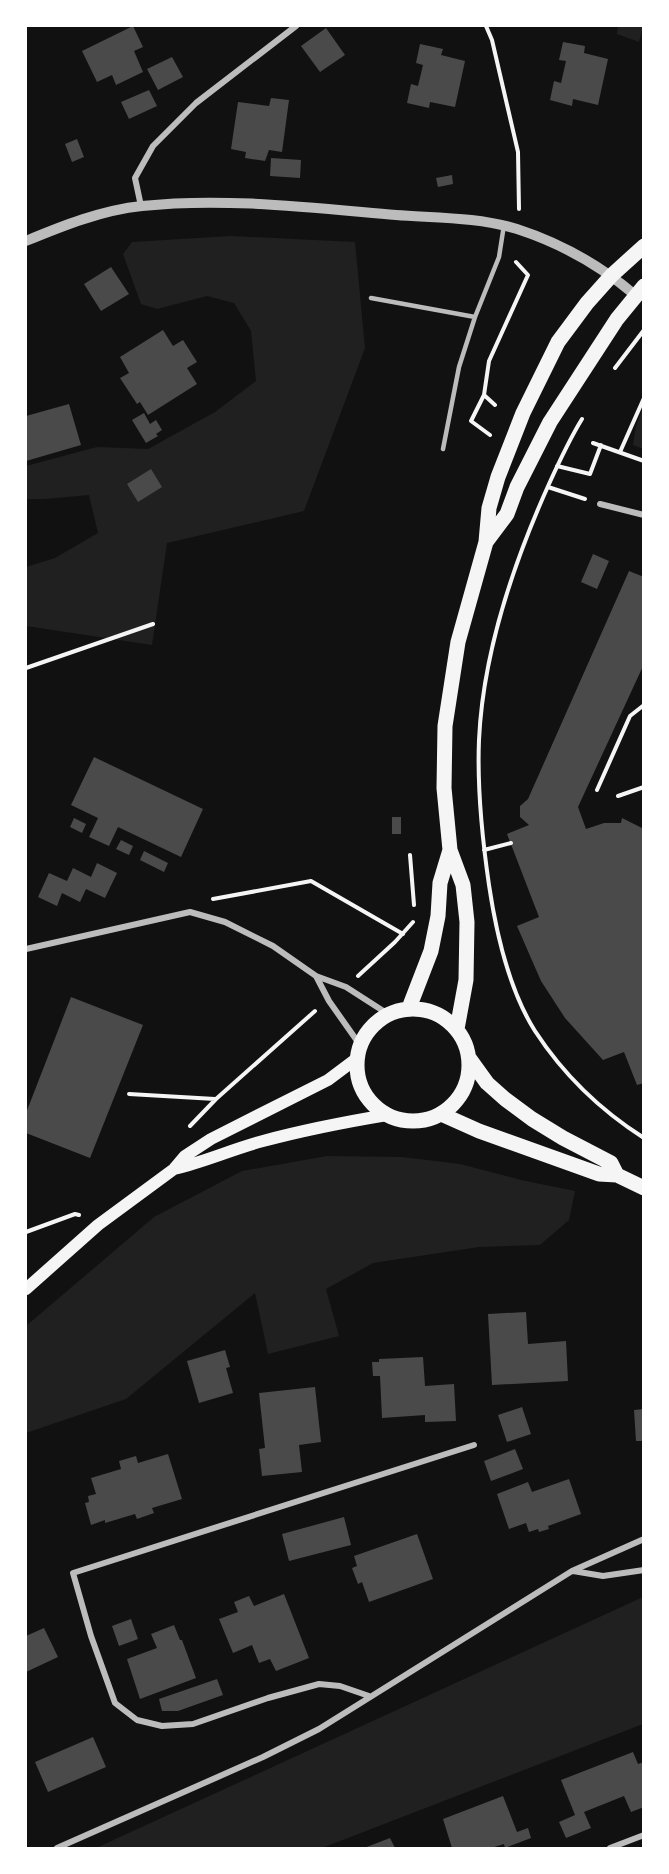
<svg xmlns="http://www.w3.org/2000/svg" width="669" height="1874" font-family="Commissioner,sans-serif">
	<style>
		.green { fill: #202020 }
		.building { fill: #4a4a4a }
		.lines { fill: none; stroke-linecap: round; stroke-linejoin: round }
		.path { stroke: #f5f5f5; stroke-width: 4 }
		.service { stroke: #bcbcbc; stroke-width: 4.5 }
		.minor { stroke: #bcbcbc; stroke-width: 6 }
		.tertiary { stroke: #bcbcbc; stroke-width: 10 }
		.secondary { stroke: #f5f5f5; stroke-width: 12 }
		.primary { stroke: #f5f5f5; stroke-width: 15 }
	</style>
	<rect width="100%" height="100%" fill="#111"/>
	<!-- green -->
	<path class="green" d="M618,26H643L639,42L617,34Z
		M231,236L355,242L365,348L304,511L167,543L152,645L26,626V567L55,558L98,533L89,495L45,499H26V466L97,447L148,449L215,412L256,381L251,331L234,303L207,296L157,309L141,304L123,254L132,242Z
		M643,408V449L633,445L636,426Z
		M327,1156L402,1157L460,1164L521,1180L575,1191L569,1220L540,1245L479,1247L373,1263L326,1289L339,1336L268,1354L255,1293L126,1399L26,1433V1326L154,1217L242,1171Z
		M643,1597V1724L322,1848H96Z"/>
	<!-- building -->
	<path class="building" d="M133,26L143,47L134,51L143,72L116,85L112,75L97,82L82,51Z
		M326,28L345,55L320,72L301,46Z
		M563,42L585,46L584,53L608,59L598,105L573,99L572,106L550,100L554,81L561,83L566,61L559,60Z
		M420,44L443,49L441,55L465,61L455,107L430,102L429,108L407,103L411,84L418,86L423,65L416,63Z
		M172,57L183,77L158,90L147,69Z
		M149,90L157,106L129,119L121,102Z
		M271,98L289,100L282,152L269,150L265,161L245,158L246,152L231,149L238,102L269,106Z
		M77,139L84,157L72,162L65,144Z
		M271,158L301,160L300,178L270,176Z
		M452,175L453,184L438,187L436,178Z
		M111,267L129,294L101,311L84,284Z
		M163,330L173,346L183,340L197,362L187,368L197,384L148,415L140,402L137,404L120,378L129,373L120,357Z
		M69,404L81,445L26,461V416Z
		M144,413L150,424L156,420L162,430L156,434L158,436L146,443L132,420Z
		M151,469L162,487L138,502L127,484Z
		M593,554L609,561L597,589L581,582Z
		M629,571L644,577V664L578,807L586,829L604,823H621L622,818L644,829V1083L637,1085L624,1052L603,1060L565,1018L541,981L517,926L539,917L507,834L529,825L520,817V806L528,799Z
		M94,757L203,809L181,857L118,827L109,846L89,837L98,818L71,805Z
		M392,817H401V834H392Z
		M74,818L86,824L82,833L70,827Z
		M121,840L133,846L129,855L116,849Z
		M144,851L168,863L164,872L140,860Z
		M97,863L117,873L105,898L86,889L80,902L62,893L57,906L38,897L49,873L67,881L73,868L91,877Z
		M71,997L143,1025L90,1158L26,1133V1113Z
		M526,1312L528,1344L566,1341L568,1381L492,1385L488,1314Z
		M225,1350L230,1367L226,1368L233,1393L199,1403L187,1361Z
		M423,1357L425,1386L454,1384L456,1421L425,1422V1415L382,1418L380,1376H373L372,1362H379V1359Z
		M315,1387L321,1442L299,1445L302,1472L262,1476L259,1449L265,1448L259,1393Z
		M522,1407L531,1434L507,1442L498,1415Z
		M644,1409V1441H636L634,1410Z
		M515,1449L523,1469L491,1481L484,1461Z
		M168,1454L182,1499L152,1508L154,1513L137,1519L135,1514L105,1523V1520L91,1525L85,1503L89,1502L88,1496L96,1494L91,1478L121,1469L119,1461L136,1456L138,1463Z
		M569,1479L581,1514L548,1526L549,1529L539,1532L538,1529L529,1532L526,1523L509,1529L497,1494L528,1482L532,1492Z
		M344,1517L351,1545L289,1561L282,1534Z
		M417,1534L433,1579L369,1602L362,1582L358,1584L352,1568L357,1566L354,1556Z
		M284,1594L309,1658L276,1671L270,1659L259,1663L252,1645L233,1653L219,1619L238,1612L234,1602L249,1596L254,1606Z
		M131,1619L138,1639L119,1646L112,1626Z
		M174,1625L180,1640H182L196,1678L140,1699L127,1659L157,1648L151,1634Z
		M44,1628L58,1657L26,1672V1636Z
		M217,1679L223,1695L178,1711H162L159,1699Z
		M93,1737L106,1767L48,1792L35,1762Z
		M633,1752L638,1764L644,1762V1807L631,1812L624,1796L584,1812L591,1828L566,1838L559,1822L575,1815L561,1780Z
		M503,1796L517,1832L528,1828L531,1838L505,1848L504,1844L491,1848H452L443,1819Z
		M390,1838L395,1848H364Z"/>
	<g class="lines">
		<!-- path -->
		<path class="path" d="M486,26L492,40L518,152L519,209
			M615,368L644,330
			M484,395L471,421L490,435
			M495,405L484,395L489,361L528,275L516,262
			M582,419C569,440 559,462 549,484C513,564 483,652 479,740C477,788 482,837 489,885C496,932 509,990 535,1031C563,1074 600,1110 644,1138
			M593,443L644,461
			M620,452L644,398
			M557,466L590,474L601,445
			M548,487L585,499
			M26,668L153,624
			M597,790L630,716L644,705
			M618,796L644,787
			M484,850L511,843
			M410,855L414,905
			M213,899L311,881L403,934
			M358,976L395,942L413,922
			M129,1094L215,1099
			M190,1126L216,1099L315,1011
			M26,1232L75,1214L79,1215"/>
		<!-- service -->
		<path class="service" d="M371,298L475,317
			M443,449L459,367L475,317L499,257L504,225"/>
		<!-- minor -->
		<path class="minor" d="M141,206L135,178L153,146L196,103L296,26
			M600,504L644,515
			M26,949L190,912L225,922L273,946L316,976L346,987L388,1014
			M316,976L329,1001L360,1045
			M573,1571L603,1576L644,1570
			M369,1696L340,1686L319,1684L268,1698L193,1724L162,1726L137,1720L115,1703L91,1636L73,1573L474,1445
			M57,1848L263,1757L319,1729L572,1571L644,1539
			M610,1848L644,1835"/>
		<!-- tertiary -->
		<path class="tertiary" d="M26,241C62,226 102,210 142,206C224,197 315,208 396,215C436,218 478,217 517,229C560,243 601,266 635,295"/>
		<!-- secondary -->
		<path class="secondary" d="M174,1169C204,1162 233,1149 263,1141C304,1130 345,1122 387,1115
			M26,1289L98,1225L174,1169L185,1156L211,1139L328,1080L356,1059"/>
		<!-- primary -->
		<path class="primary" d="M486,542L507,514L517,487L550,422L617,319L644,286
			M409,1008L431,951L438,916L440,883L450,850
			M357 1065a56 56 0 1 1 112 0a56 56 0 1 1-112 0Z
			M457,1029L466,980L467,922L463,885L450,850L444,788L445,726L458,642L486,542L489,508L498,477L523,413L558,342L587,303L612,275L644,246
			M469,1058L487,1083L505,1099L532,1119L563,1138L611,1163L617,1175
			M441,1114L479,1131L599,1174L617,1175L644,1188"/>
	</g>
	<!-- border -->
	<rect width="669" height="1874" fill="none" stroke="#ffffff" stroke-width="54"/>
</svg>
